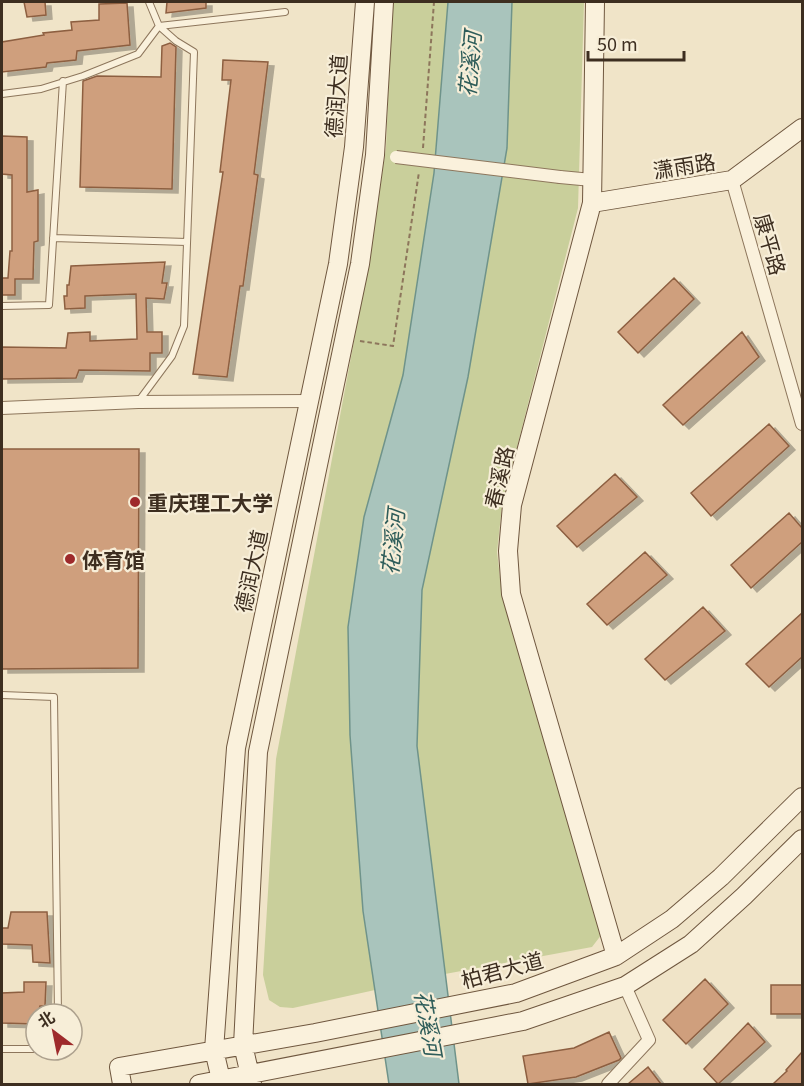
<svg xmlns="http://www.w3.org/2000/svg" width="804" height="1086" font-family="Georgia,'Noto Sans SC',serif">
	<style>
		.green { fill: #c9cf9b }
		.water { fill: #a9c4bc; stroke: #6f938a; stroke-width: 1.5 }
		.building { fill: #cf9f7d; stroke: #8d5f41; stroke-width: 1.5; filter: url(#shadow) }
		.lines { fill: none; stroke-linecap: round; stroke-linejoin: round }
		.lane-casing { stroke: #8d765c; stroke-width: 8 }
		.street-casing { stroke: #8d765c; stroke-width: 14 }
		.secondary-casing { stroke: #6f573f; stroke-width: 20 }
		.path { stroke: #8d765c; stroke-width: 2; stroke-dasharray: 4.5 3; stroke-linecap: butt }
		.lane { stroke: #faf1dc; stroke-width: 6 }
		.street { stroke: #faf1dc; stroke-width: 12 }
		.secondary { stroke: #faf1dc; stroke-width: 18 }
		.street-bridge-casing { stroke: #8d765c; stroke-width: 14; stroke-linecap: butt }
		.street-bridge { stroke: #faf1dc; stroke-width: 12 }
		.poi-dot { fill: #9e2a2b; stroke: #f7eed8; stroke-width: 2 }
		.labels { text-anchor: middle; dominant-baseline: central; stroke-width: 4.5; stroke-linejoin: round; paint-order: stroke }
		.street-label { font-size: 21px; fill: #3d2e20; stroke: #f7eed8 }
		.poi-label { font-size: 21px; font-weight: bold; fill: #3d2e20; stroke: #f7eed8; text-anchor: start }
		.water-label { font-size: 22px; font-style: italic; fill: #2f5d5a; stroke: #f7eed8 }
	</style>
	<defs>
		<filter id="shadow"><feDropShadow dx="6" dy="4" stdDeviation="0" flood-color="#0004"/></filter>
	</defs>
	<rect width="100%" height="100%" fill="#f0e4c8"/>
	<!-- green -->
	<path class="green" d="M392,2H448L434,173L403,375L364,517L348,627L350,735L363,911L375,990L293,1008L280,1007L269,1000L263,975L276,759L368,266L386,148Z
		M512,2H584L578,208L502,506L497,552L502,595L602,934L592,947L445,974L417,746L422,590L468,377L507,148Z"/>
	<!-- water -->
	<path class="water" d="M448,2H512L507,148L468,377L422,590L417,746L459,1084H389L363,911L350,735L348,627L364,517L403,375L434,173Z"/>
	<!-- building -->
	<path class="building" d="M24,2H45L46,15L27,17Z
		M167,2H206V8L166,13Z
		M127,3L130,45L77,51L76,60L47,63L46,67L2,72V42L44,35L43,33L72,30L71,22L99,20V4Z
		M170,43L176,47L172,189L80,187L83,81L97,76L161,77L162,46Z
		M223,60L268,62L254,174L258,175L243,286H240L227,377L193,374L223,172H220L231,80H222Z
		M2,136L27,137V192L38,190V241L34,242L33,279H15V295H2V278H8L10,251H12V175L2,174Z
		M165,262L162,283H167L164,299L146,298L147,332H162V353H150V371L79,370L76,378L2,379V347L66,348L68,333L90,332V341L137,339L136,294L85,296V308L65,309L64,296H67V285H69L71,266Z
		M674,278L694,299L638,353L618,332Z
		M742,332L759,357L683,425L663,405Z
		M769,424L789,446L711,516L691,493Z
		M2,449H139L138,668L2,669Z
		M615,474L637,497L577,547L557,526Z
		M789,513L802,528V542L751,588L731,565Z
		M645,552L667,575L607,625L587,604Z
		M703,607L725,631L665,680L645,659Z
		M802,613V657L769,687L746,664Z
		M11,912H47L50,963L33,962L32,945L2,944V928H8Z
		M705,979L728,1004L686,1044L663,1020Z
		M24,982H46L45,1006H40L38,1014H36V1024L2,1023V993L24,992Z
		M771,985H802V1014H771Z
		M748,1023L765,1042L718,1084L704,1069Z
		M609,1032L621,1058L619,1060L576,1077L528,1084L523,1056L574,1048Z
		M802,1052V1084H773L787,1071L786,1070Z
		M648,1067L661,1084H628Z"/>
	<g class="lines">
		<defs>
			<path id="lane" d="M2,94L41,89L83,76L138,54L159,26L285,12
				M53,238L187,242
				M2,306L49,305L63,81
				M138,402L172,356L184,326L194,52L176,41L159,26L149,2
				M2,695L54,697L58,1014
				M2,1049H36"/>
			<path id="street" d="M560,177L592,180
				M732,180L802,424
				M2,408L138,402L309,401
				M608,1084L649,1040L625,986"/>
			<path id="secondary" d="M595,2L592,203L512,505L508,551L511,594L616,956
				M592,203L732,180L802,128
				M122,1084L119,1067L315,1033L516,993L616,956L672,919L721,877L802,797
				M199,1084L523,1021L625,986L691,944L744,896L802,839
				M222,1084L214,1050L236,748L338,264L354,147L365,2
				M252,1084L243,1045L258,752L360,264L375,155L384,2"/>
		</defs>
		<!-- lane casing -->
		<use href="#lane" class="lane-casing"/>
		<!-- street casing -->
		<use href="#street" class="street-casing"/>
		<!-- secondary casing -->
		<use href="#secondary" class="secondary-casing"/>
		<!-- path -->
		<path class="path" d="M423,148L434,2
			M360,341L393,346L419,172"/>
		<!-- lane -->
		<use href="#lane" class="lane"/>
		<!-- street -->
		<use href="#street" class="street"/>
		<!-- secondary -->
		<use href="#secondary" class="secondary"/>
		<defs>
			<path id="street-bridge" d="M396,157L560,177"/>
		</defs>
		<!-- street-bridge casing -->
		<use href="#street-bridge" class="street-bridge-casing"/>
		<!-- street-bridge -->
		<use href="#street-bridge" class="street-bridge"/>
	</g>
	<!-- markers -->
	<g class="poi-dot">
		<circle cx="135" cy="502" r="6"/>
		<circle cx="70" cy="559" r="6"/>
	</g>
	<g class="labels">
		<!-- street labels -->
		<g class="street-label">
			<text transform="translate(335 96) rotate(-86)">德润大道</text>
			<text transform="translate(684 165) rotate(-9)">潇雨路</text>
			<text transform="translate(771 244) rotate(74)">康平路</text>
			<text transform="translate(498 477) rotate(-77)">春溪路</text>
			<text transform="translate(250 571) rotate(-78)">德润大道</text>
			<text transform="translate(502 969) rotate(-15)">柏君大道</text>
		</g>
		<!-- poi labels -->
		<g class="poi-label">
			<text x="147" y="502">重庆理工大学</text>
			<text x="82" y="559">体育馆</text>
		</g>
		<!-- water labels -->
		<g class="water-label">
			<text transform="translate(468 64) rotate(-85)">花溪河</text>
			<text transform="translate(391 542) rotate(-84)">花溪河</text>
			<text transform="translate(430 1023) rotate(80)">花溪河</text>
		</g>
	</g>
	<!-- border -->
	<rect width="804" height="1086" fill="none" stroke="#3d2e20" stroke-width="6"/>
	<!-- north arrow -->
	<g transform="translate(54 1032) rotate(328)"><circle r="28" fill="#f7eed8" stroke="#ada18e" stroke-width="1.5"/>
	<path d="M0-4.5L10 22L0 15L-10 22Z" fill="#9e2a2b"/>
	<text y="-9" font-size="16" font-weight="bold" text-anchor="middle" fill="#3d2e20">北</text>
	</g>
	<!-- scale -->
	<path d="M588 51v9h96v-9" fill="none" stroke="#3d2e20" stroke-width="3"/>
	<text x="597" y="51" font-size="18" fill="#3d2e20" stroke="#f7eed8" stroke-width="4.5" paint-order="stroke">50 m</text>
</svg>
